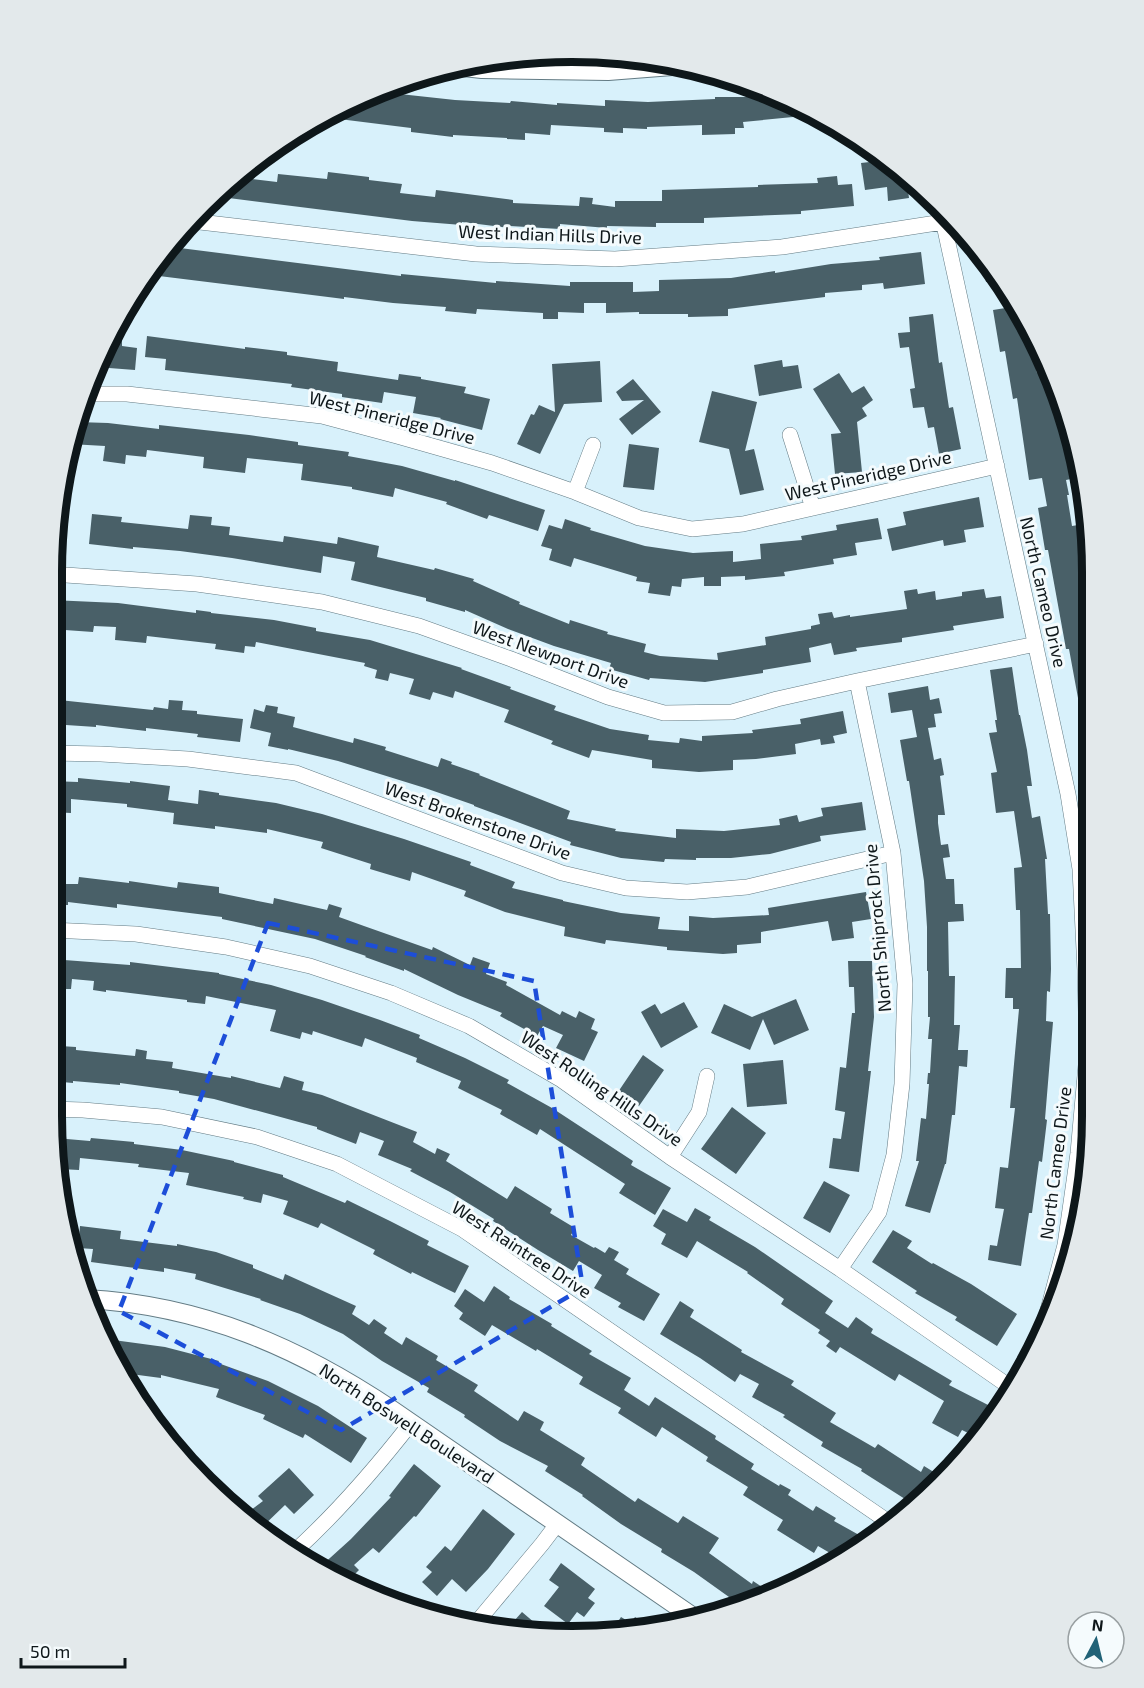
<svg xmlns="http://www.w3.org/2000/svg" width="1144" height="1688" font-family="'Exo 2',sans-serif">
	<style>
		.building { fill: #496068 }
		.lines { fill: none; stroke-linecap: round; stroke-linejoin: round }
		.minor-casing { stroke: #637b84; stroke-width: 16 }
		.tertiary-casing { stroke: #637b84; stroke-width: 20 }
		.minor { stroke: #fff; stroke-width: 15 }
		.tertiary { stroke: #fff; stroke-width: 18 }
		.marked { fill: none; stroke: #1d4ed8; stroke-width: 4.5; stroke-dasharray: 12 8; stroke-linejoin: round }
		.labels { text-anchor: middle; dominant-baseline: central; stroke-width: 6; stroke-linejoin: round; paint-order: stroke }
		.street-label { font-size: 18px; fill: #0e171a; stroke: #f5fbfd }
		.rim { fill: none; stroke: #0e171a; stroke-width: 8 }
	</style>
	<rect width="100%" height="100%" fill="#d8f1fb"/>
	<!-- building -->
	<path class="building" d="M372,91L455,100L510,103L511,101L557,105V103L605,106V100L648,102L715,99V97H748V93L772,91L792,102L793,117L743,122L744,128H735V134L702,135V125L647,127V129L623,128V133L604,132V128L551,125L550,135L525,133V140L507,139V138L453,135V137L411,132V128L323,117Z
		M887,160L906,175L909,198L888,201L887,187L865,190L861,163Z
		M328,172L369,177V180L402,184L400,193L435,197L436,190L513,200V203L579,206L580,197L593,198L592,204L615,207V201H662V190L758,187V185L818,183L817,178L837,176L838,185L852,184L854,206L801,211V214L704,218V223H656V227L607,226V228L560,224V229L510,226V228L462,222V225L412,221L213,196L236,177L277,182L278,174L327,179Z
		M172,247L401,276V274L496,283V281L570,286V282H633V292L659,291V280L731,278L775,271V273L831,264L880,260L879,257L921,252L925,284L884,289L883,283L862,285V290L825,293V297L728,309V316L688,317V314H639V312L606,313V303H584V313L558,312V319H543V313L477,309L476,314L445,311L446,307L393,303L344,297V299L159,276L160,265Z
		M981,253L1003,279L986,282Z
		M1018,306L1039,346L1033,347L1037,373L1047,372L1052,402H1055L1056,411L1064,409L1071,432L1073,441L1065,443L1071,479L1066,480L1069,495H1067L1072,526L1084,524L1089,552H1091L1093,572V741H1087L1080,698H1078L1069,649H1066L1048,550H1045L1038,508L1047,506L1042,478L1029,480L1017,398L1013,399L1005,351L1000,352L993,310Z
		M933,314L939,363L942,362L949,408L953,407L961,449L939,454L934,427L928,428L924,407L913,408L910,389L915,388L909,347L900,348L898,333L910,332L909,317Z
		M147,336L245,349V347L287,352V355L338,362L337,371L398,380L399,374L421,377V379L466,387L464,393L490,399L482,430L440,419L441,418L413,413L416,397L384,392L382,403L342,397V394L291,387L292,384L165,370L166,359L145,357Z
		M107,339L122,340V346L137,348L135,370L96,367Z
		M782,360L783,367L798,365L802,388L759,396L754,365Z
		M600,361L602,402L564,404L540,454L517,444L531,414L534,415L539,405L555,412L552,364Z
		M839,373L852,393L864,386L873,400L862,408L867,416L857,422L862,472L835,474L831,434L841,433L813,389Z
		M633,379L661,412L632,435L619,419L644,400L622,401L616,392Z
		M712,391L757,402L745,451L754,449L764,490L740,495L729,449L699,442Z
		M77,422L108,423L159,429V425L249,435L298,442V445L349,452L348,456L402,466L455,481V480L545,510L538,531L489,515L487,519L446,504L447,502L395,488L393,497L352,489V487L301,480L303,464L247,458L245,473L203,468L204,457L147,450L146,457L126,455L125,464L103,461L105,446L70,444Z
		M629,444L659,448L654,490L623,487Z
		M979,497L984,527L964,530L966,542L944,546L943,540L892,551L887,529L906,525L903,512Z
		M92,514L122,517L121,522L188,529L190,515L212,517L211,525L230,527L229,535L283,542L284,536L337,544L338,537L379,546L377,557L434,570L435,568L474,579L473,581L520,602L519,604L569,624L570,620L608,632L607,634L646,644L644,652L660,656L718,660L717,653L766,645L765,637L811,629V626L820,624L818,614L832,612L834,618L850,615V617L907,609L904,591L917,589L918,594L935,591L936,600L962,596V592L984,589L986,598L1001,596L1004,618L953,626L954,630L902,638V642L856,648L857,651L834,655L831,643L809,648L811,662L763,670V673L705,682L650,678L649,680L609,669L611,663L554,646L508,629L465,610V612L426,601V598L351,580L355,562L323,556L321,573L232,558L180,551L133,547V549L89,544Z
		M878,518L882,539L855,543L857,555L833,559L834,564L784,572L785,576L745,580V576L721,577V586H704V577L682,579L681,587L672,586L670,596L648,593L650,583L636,581L637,577L574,558L571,567L549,560L552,549L541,546L549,525L562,529L565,519L591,528L590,530L645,546L693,553L733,551V562L761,559L760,544L802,540L801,536L837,530L836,525Z
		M51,600L118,603L196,613V610L211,612V613L274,620L316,628V631L370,640L462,668L461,669L511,687L510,689L556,706L554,710L610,729L649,735L648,740L679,743L680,738L702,741V736L753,733L752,730L801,724L800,719L843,711L847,733L833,736L835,743L821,745L820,739L795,744L796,754L756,759L733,760V770L699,772L652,768V760L592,750L589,758L551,744L553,741L504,722L509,710L455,691L453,698L433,692L430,700L409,694L414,679L390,673L388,681L375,678L377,670L364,666L365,663L256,642L255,647L245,646L244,653L215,649L216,644L147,636L146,643L115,640L116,627L94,626L93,632L51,629Z
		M1012,667L1019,715H1020L1027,750L1032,786H1027L1032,818L1040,816L1047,859H1045L1048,914H1050L1051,969L1050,992L1047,991L1046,1021L1053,1022L1045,1119L1047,1120L1042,1162L1039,1161L1032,1213H1029L1021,1266L988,1260L990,1245L997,1246L1004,1209L995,1208L1000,1167L1008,1168L1015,1108H1010L1019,1009H1013V998H1005L1006,968H1021L1020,910H1016L1014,868L1022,867L1014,811L996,813L991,773L997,772L989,733L997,732L995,720H997L990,670Z
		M928,686L930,700L939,698L942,713L934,714L936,727L928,728L934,760L941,758L944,775L940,776L945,815H938V823L941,845L948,844L950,857L943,858L946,879H954L955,904H963L964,921L948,922L949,976H955L954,1025H960L958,1050H968L967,1067L959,1066L955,1115H952L946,1164H945L930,1213L905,1206L919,1161H916L921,1118L926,1119L929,1084H927L928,1073H930L932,1039H928L930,1017H928V971H927V927L924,881L909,781H907L900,740L917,737L912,710L891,713L888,693Z
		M59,700L153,710L154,707L168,709L169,700L183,701L182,710L197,711V714L243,719L240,742L197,737L198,734L146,728V731L96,725V727L51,724V702H59Z
		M266,705L278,707L277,713L295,717L293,727L353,743L354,738L386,747L385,750L438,767L441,758L452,762L451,764L480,774L479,775L570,811L567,819L616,829L615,831L676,838V829L724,831L780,825L779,819L797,815L799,822L823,816L821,808L862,802L866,830L820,836L821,841L770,854L731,858H696V860L665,859L664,862L621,858L570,845L571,842L474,806V805L425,788L338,761L288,749V750L268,746L271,733L250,728L254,709L264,712Z
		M78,778L130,783V781L170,786L168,800L198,804L199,790L219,793V795L276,803L322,814L404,839L471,862L470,865L515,882L512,888L563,900V901L621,913L660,917L658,929L689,931V916L713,918L769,915L768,908L866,892L871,919L852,922L854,938L832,941L828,921L761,932V943L737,945V953L723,954L667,950V947L606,940L605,944L564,936L565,927L505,912L464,896L466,891L412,872L410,881L370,869L371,864L321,848L323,842L267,829V833L215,826V829L173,824L174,813L127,807V804L71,799V813L51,812V781L78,782Z
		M79,877L129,883V881L177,888L178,882L219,887V893L273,904L274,898L327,910L329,904L342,908L339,917L364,926L432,950L433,947L470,965L473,957L490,963L486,974L507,982L506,985L560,1015L562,1011L576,1018L579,1011L595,1019L591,1029L598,1032L584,1061L556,1048L563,1035L543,1026L537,1036L500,1016L502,1013L458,995L404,969V971L365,957L366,956L315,939L222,919V917L117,904V908L68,902V905H51V884H78Z
		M51,959L130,965V962L219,973V974L271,985L322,1000L380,1020L420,1035L419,1038L465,1058L509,1080L507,1083L552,1108L633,1161L631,1165L671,1188L655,1215L619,1193L625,1184L540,1129L537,1135L500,1114L502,1110L458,1088L461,1081L416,1062L417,1058L365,1038L362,1047L313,1031L312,1035L302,1032L300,1039L270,1031L276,1010L206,996L205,1004L187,1002V1000L106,990V992L93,990L94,981L72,979L71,989H51Z
		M848,961H872L874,1017L868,1071H871L859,1172L829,1168L833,1138L841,1139L845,1112L835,1110L840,1067L846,1068L852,1013H855L854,987H849Z
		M796,999L809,1030L774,1045L763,1019L750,1050L711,1033L724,1004L752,1017Z
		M684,1002L698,1027L661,1048L641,1012L655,1004L661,1014Z
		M60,1046L76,1047V1050L135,1056L136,1049L147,1051L146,1059L173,1062L172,1068L231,1078V1076L280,1088L284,1076L304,1082L302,1090L322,1095L417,1132L413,1142L435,1154L437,1148L450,1154L446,1161L507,1199L515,1186L552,1209L550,1213L575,1228L571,1235L594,1248L595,1247L605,1253L609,1247L619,1252L614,1260L629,1269L626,1274L660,1294L644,1321L618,1307L621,1303L594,1288L602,1275L579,1261L573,1271L538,1250L493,1221L494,1219L450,1192L410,1171L412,1169L378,1155L384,1141L360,1132L356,1144L317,1129V1127L214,1099L179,1093V1091L120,1083V1085L73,1081V1083L51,1081V1053L60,1054Z
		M643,1055L664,1070L639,1106L618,1092Z
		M783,1060L787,1104L747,1107L743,1064Z
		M732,1107L766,1133L736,1174L701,1149Z
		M55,1138L90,1141L91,1138L134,1142V1144L182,1150L234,1161V1162L283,1175V1177L345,1203L347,1200L390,1221L429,1241L427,1245L469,1266L455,1293L412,1272L411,1274L373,1254L375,1250L321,1223L318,1228L283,1214L288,1201L263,1194L261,1203L243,1199L244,1197L186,1185L189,1173L138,1167L139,1164L80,1158L79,1170L60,1169Z
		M824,1181L850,1195L830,1233L803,1218Z
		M695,1208L711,1217L709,1220L755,1247L833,1301L825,1313L848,1328L856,1317L873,1329L871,1333L952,1381L949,1385L990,1406L974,1436L962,1430L958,1437L932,1423L944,1401L899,1374L895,1381L840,1347L836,1353L826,1346L830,1341L818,1333L820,1330L781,1304L784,1299L747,1273L748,1272L697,1241L687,1258L661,1244L666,1234L653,1226L663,1209L687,1222Z
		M80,1226L121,1231L120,1239L177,1246V1244L216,1252L253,1265V1268L283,1280L285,1274L356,1306L352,1314L369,1325L374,1319L387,1328L384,1333L402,1345L406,1337L438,1356L436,1360L478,1385L474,1391L518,1421L524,1411L544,1422L540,1430L585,1458L581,1465L635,1502L638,1498L678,1523L683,1516L719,1538L709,1553L752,1584L753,1581L768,1591L736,1602L694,1572L661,1552L662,1549L621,1524L582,1496L583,1495L545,1471L548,1466L500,1441L464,1417L465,1415L427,1392L429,1388L382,1361L343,1334L300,1314L260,1300L261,1299L195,1279L196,1274L164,1268V1272L91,1262L93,1249L78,1248Z
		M893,1230L912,1241L907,1248L932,1264L933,1263L971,1284L1017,1314L997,1346L955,1320L957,1317L915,1293L917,1291L872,1262Z
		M494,1286L510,1297L509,1299L552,1324L551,1326L592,1351L589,1354L631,1378L624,1390L649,1406L655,1397L716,1436L715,1439L754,1464L751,1469L779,1486L780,1484L791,1490L788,1495L813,1511L816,1506L836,1518L834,1521L868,1540L842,1560L818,1546L814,1553L777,1530L783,1520L743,1495L748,1487L706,1461L708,1457L662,1427L656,1437L618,1413L621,1408L579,1384L583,1377L537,1349L536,1351L492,1325L485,1336L459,1319L463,1313L454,1306L465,1289L484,1302Z
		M680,1301L694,1310L690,1317L742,1350L741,1352L794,1381L791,1385L836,1413L830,1422L875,1448L878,1444L921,1472L924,1466L945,1479L941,1484L911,1507L903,1502L905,1499L861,1471L862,1469L821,1446L823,1442L783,1417L785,1415L752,1397L759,1384L740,1374L735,1382L700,1358L660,1334Z
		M106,1339L165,1347L219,1361L218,1363L268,1381L318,1406L367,1438L351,1463L305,1434L303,1438L263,1419L265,1415L216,1397L219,1389L161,1375V1378L123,1373Z
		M414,1464L441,1486L416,1517L414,1516L379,1553L373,1548L354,1565L359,1570L351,1578L347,1573L341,1579L320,1567L351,1539L391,1497L389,1496Z
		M289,1468L314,1495L294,1514L285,1505L258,1531L243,1516L263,1501L258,1496Z
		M483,1509L515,1534L488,1569L466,1592L452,1579L437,1596L422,1582L432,1572L426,1567L445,1546L451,1551Z
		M561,1563L595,1589L588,1598L595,1603L584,1617L577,1612L568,1624L544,1606L559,1587L549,1580Z
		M522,1612L549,1635L538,1636L507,1629Z
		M621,1617L631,1623L635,1617L653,1628L612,1631Z"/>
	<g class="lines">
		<defs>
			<path id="minor" d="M939,202L1068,794L1080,869L1085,970L1087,1054L1078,1153L1065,1245L1038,1348
				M191,221L476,254L615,259L782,247L943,222
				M87,394H127L322,416L397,436L492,463L575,492L639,518L692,529L743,524L997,466
				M790,435L813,508
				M575,492L593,445
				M51,574L197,584L322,602L419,626L511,659L608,697L664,713L732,712L777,699L857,681L1036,644
				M51,753L101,754L188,759L296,773L562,873L626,888L687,892L747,887L893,853
				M51,930L136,934L226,947L310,966L391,993L469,1026L560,1079L670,1157L840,1269L1010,1387
				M51,1109L83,1110L162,1117L257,1137L337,1164L462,1229L890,1523
				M670,1157L699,1112L707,1076
				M840,1269L879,1212L894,1155L902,1084L905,984L893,853L857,681
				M294,1552C337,1513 375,1469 411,1423
				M477,1622L542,1544L558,1523"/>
			<path id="tertiary" d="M455,66L482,69L608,71L685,65
				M86,1299C201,1305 298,1347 392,1410L696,1619"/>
		</defs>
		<!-- minor casing -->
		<use href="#minor" class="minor-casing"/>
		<!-- tertiary casing -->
		<use href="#tertiary" class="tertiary-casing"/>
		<!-- minor -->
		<use href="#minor" class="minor"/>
		<!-- tertiary -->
		<use href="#tertiary" class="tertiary"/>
	</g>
	<!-- marked area -->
	<path class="marked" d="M268,923L534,981L583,1288L341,1430L119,1311Z"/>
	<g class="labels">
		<!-- street labels -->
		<g class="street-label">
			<text transform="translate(550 234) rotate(2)">West Indian Hills Drive</text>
			<text transform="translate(392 417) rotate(14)">West Pineridge Drive</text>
			<text transform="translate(868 475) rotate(-13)">West Pineridge Drive</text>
			<text transform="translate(1044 592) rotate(77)">North Cameo Drive</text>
			<text transform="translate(551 654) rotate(20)">West Newport Drive</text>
			<text transform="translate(478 820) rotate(20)">West Brokenstone Drive</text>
			<text transform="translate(877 928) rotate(-95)">North Shiprock Drive</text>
			<text transform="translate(602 1088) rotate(34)">West Rolling Hills Drive</text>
			<text transform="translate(1055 1163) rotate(-83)">North Cameo Drive</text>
			<text transform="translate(522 1249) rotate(33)">West Raintree Drive</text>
			<text transform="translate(407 1423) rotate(33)">North Boswell Boulevard</text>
		</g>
	</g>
	<!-- crop -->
	<path d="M0 0H1144V1688H0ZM572 62H572A510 510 0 0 1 1082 572V1116A510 510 0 0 1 572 1626H572A510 510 0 0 1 62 1116V572A510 510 0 0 1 572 62Z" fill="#e3e9eb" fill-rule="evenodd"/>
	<path class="rim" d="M572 62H572A510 510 0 0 1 1082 572V1116A510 510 0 0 1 572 1626H572A510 510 0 0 1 62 1116V572A510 510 0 0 1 572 62Z"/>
	<!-- north arrow -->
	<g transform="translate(1096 1640) rotate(7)"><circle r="28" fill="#f5fbfd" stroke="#99a0a2" stroke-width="1.5"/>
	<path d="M0-4.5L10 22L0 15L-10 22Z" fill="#216277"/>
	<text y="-9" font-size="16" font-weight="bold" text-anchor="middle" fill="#0e171a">N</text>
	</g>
	<!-- scale -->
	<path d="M21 1658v9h104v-9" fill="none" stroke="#0e171a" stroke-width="3"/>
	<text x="30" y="1658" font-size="18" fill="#0e171a" stroke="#f5fbfd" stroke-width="4.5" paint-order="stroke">50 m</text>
</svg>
